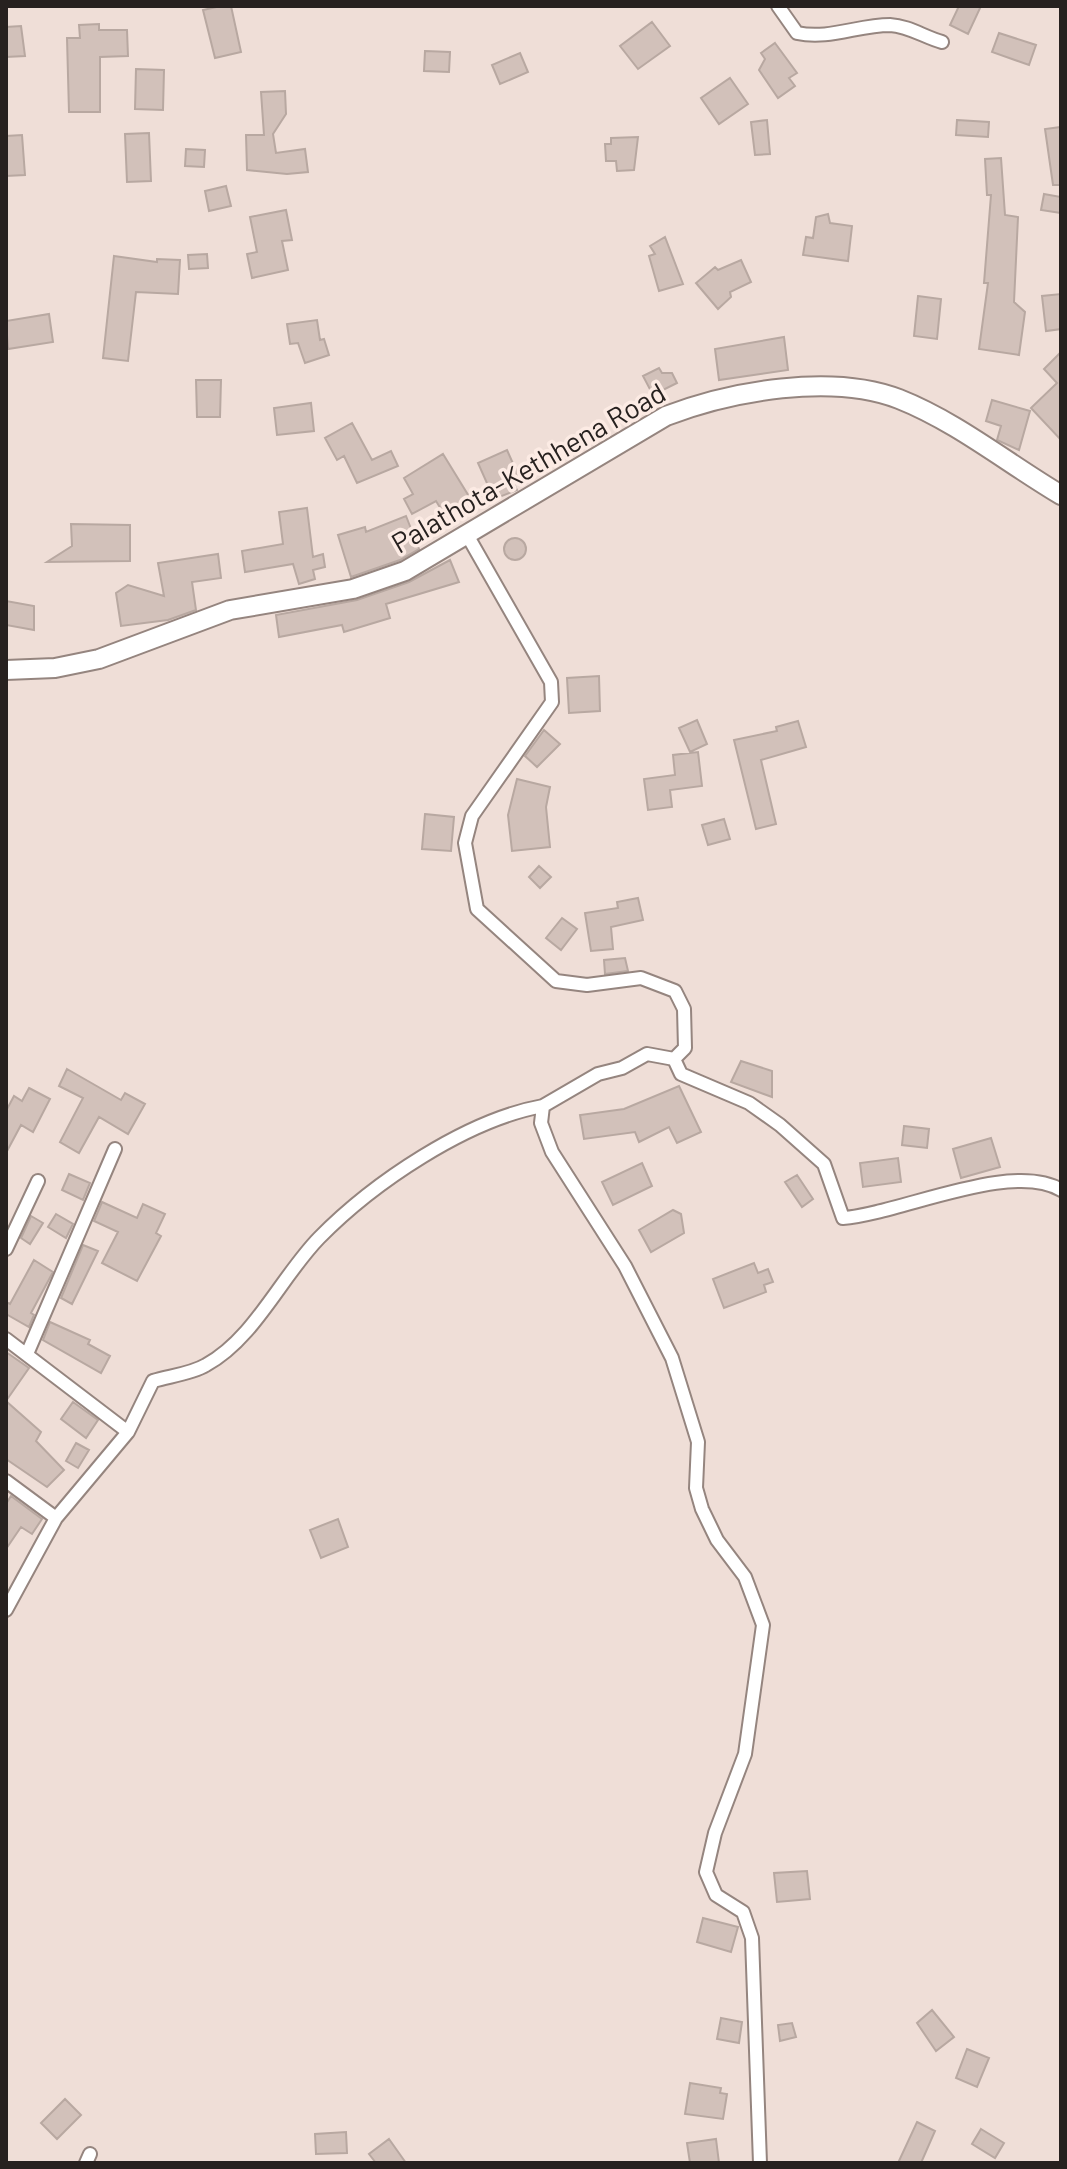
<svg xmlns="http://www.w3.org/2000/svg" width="1067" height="2169" font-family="Barlow,sans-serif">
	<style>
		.building { fill: #d2c1ba; stroke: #b8a8a1; stroke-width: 2 }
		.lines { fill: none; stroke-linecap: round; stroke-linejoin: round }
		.street-casing { stroke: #95857f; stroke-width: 16 }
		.secondary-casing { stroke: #95857f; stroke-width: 22 }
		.street { stroke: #fff; stroke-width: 12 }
		.secondary { stroke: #fff; stroke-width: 18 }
		.labels { text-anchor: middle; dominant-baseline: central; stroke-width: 7; stroke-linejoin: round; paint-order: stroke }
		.street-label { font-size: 28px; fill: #27211f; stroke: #fcebe4 }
	</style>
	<rect width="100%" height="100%" fill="#efded7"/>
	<!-- building -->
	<path class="building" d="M221,6H231L241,52L215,58L203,10Z
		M959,6H981L968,34L950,25Z
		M652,22L670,46L638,69L620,46Z
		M99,24V30H127L128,56L100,57V112H69L67,38H80L79,25Z
		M21,26L25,56L6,57V27Z
		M999,33L1036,45L1029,65L992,52Z
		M775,43L797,73L789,78L795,86L778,98L759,70L765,59L761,53Z
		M425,51L450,52L449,72L424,71Z
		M520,53L528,72L500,84L492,65Z
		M136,69L164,70L163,110L135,109Z
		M730,78L748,104L719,124L701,98Z
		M285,91L286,114L273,134L276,153L305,149L308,172L287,174L247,170L246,135H264L261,92Z
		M767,120L770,154L755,155L751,122Z
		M957,120L989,122L988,137L956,135Z
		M1061,127V185H1053L1045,129Z
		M149,133L151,181L127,182L125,134Z
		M22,135L25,175L6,176V136Z
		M638,137L634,170L617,171L616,161H606L605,144H611V138Z
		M186,149L205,150L204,167L185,166Z
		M1001,158L1005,215L1018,217L1014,302L1025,312L1019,355L979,349L988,283H984L991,195H987L985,159Z
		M226,186L231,206L209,211L205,191Z
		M1044,194L1061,197V213L1041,210Z
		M286,210L292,240L282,241L288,270L252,278L247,254L257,252L250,217Z
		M828,214L830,223L852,226L848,261L803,255L806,237L813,238L816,217Z
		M665,237L683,284L659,291L649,256L655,254L650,246Z
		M207,254L208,268L189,269L188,255Z
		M114,256L157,262V259L180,260L178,294L136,292L128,361L103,358Z
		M741,260L751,282L730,292L731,297L718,309L696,283L715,267L718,270Z
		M1061,294V329L1046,331L1042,296Z
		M918,296L941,299L937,339L914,336Z
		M49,314L53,342L8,349L6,321Z
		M317,320L320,340L324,339L329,355L305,363L298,343L290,344L287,324Z
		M784,337L788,370L719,380L715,349Z
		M1061,352V440L1031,408L1057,383L1044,369Z
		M659,368L662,373H672L677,383L653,395L643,376Z
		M196,380H221L220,417H197Z
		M992,400L1030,411L1019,450L997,440L1001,426L986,421Z
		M311,403L314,431L277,435L274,408Z
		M352,423L372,460L391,451L398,466L357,483L344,456L337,460L325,438Z
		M507,450L519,477L512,480L517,490L494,499L478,463Z
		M443,454L470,498L444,514L436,501L412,514L404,499L413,494L404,478Z
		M307,508L313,557L323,554L325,567L313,570L315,579L299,584L293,564L245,572L242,551L283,544L279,512Z
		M406,516L419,549L400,560L351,577L338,535L365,527L366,532Z
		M71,524L130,525V561L47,562L72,546Z
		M504 549a11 11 0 1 1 22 0a11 11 0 1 1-22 0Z
		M218,554L221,578L192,582L196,610L168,620L121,626L116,593L128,585L164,596L158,563Z
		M450,560L459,582L386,604L390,618L344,632L342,625L279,637L276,615L357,600L409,582Z
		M6,601L34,606V630L6,625Z
		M599,676L600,711L569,713L567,678Z
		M697,720L707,744L690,752L679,728Z
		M798,721L806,747L761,760L776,824L756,829L734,740L777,731L776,727Z
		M544,730L560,744L537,767L525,756Z
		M698,752L702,786L670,790L672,807L648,810L644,779L675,775L673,755Z
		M517,779L550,787L546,807L550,847L512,851L508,815Z
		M425,814L454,817L451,851L422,849Z
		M724,819L730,839L708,845L702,825Z
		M539,866L551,877L540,888L529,877Z
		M638,898L643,920L611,927L613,949L591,951L585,913L618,908L617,902Z
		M562,918L577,929L561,950L546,938Z
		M625,958L628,971L605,974L604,960Z
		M741,1061L772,1071V1097L731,1082Z
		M67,1069L121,1100L125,1093L145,1104L128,1134L99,1117L79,1153L60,1142L83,1098L59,1086Z
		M679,1086L701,1132L677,1143L669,1127L639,1142L635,1132L584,1139L580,1115L624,1109Z
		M29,1088L50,1099L33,1132L21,1125L6,1153V1111L14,1096L22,1101Z
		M904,1126L929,1129L927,1148L902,1145Z
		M991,1138L1000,1167L961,1178L953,1149Z
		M898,1158L901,1182L863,1187L860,1163Z
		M642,1163L652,1186L613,1205L602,1182Z
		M69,1174L90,1183L83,1200L62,1190Z
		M797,1175L813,1199L802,1207L785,1182Z
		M102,1202L137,1218L143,1204L165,1214L156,1233L161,1236L137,1281L102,1263L118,1232L94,1221Z
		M673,1210L681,1214L684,1233L651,1252L639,1230Z
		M56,1214L73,1224L66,1238L48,1227Z
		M31,1216L43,1223L30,1244L21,1238Z
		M83,1245L98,1251L72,1304L61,1298Z
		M34,1260L53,1272L31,1313L34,1315L29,1327L6,1314V1302L10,1304Z
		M754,1263L758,1273L768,1269L773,1282L764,1285L766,1292L724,1308L713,1279Z
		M50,1322L90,1340L88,1344L110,1356L101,1373L43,1340Z
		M6,1352L29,1368L6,1401L41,1432L36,1441L64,1470L47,1487L6,1459Z
		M73,1402L98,1420L86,1438L61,1419Z
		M76,1443L89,1450L78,1468L66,1461Z
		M11,1496L42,1519L32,1534L21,1527L6,1549V1504Z
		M338,1519L348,1547L321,1558L310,1530Z
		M807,1871L810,1899L777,1902L774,1873Z
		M703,1918L738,1927L731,1952L697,1942Z
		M932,2010L954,2037L936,2051L917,2023Z
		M721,2018L742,2022L739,2043L717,2039Z
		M792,2023L796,2037L780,2041L778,2025Z
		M967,2049L989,2058L977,2087L956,2078Z
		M690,2083L721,2088L720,2093L727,2094L723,2119L685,2114Z
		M65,2099L81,2115L57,2139L41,2123Z
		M917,2122L935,2131L921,2163H898Z
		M981,2129L1004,2143L995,2158L972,2144Z
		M346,2132L347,2153L316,2154L315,2134Z
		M389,2139L406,2163H376L369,2154Z
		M716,2139L719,2163H690L687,2143Z"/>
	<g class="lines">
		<defs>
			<path id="street" d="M778,6L797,33C829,40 858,25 890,25C909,26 924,37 942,42
				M466,533L551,682L552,702L472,816L465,843L477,909L556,981L587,985L641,978L675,991L684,1009L685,1048L674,1059L647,1054L622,1068L598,1074L543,1106L541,1123L552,1152L625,1266L672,1358L698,1442L696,1488L702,1509L717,1540L745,1577L763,1625L745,1754L715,1833L706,1872L716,1895L743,1912L752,1938L760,2163
				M674,1059L681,1074L749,1103L780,1125L824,1164L843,1218C899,1214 1012,1160 1061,1190
				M6,1249L38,1181
				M6,1339L128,1432
				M27,1354L115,1149
				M6,1481L56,1518
				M6,1610L56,1518L128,1432L153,1381C169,1376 191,1374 206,1365C254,1339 281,1277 319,1238C373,1183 466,1120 543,1106
				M86,2163L90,2154"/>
			<path id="secondary" d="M6,670L55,668L99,659L230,610L353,589L405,571L666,416C731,391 832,373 899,399C957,422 1007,463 1061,495"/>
		</defs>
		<!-- street casing -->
		<use href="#street" class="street-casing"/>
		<!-- secondary casing -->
		<use href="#secondary" class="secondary-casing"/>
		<!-- street -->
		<use href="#street" class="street"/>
		<!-- secondary -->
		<use href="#secondary" class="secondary"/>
	</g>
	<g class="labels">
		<!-- street labels -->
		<g class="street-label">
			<text transform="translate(528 467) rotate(-30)">Palathota-Kethhena Road</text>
		</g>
	</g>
	<!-- border -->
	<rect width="1067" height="2169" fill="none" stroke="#27211f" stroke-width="16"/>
</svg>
